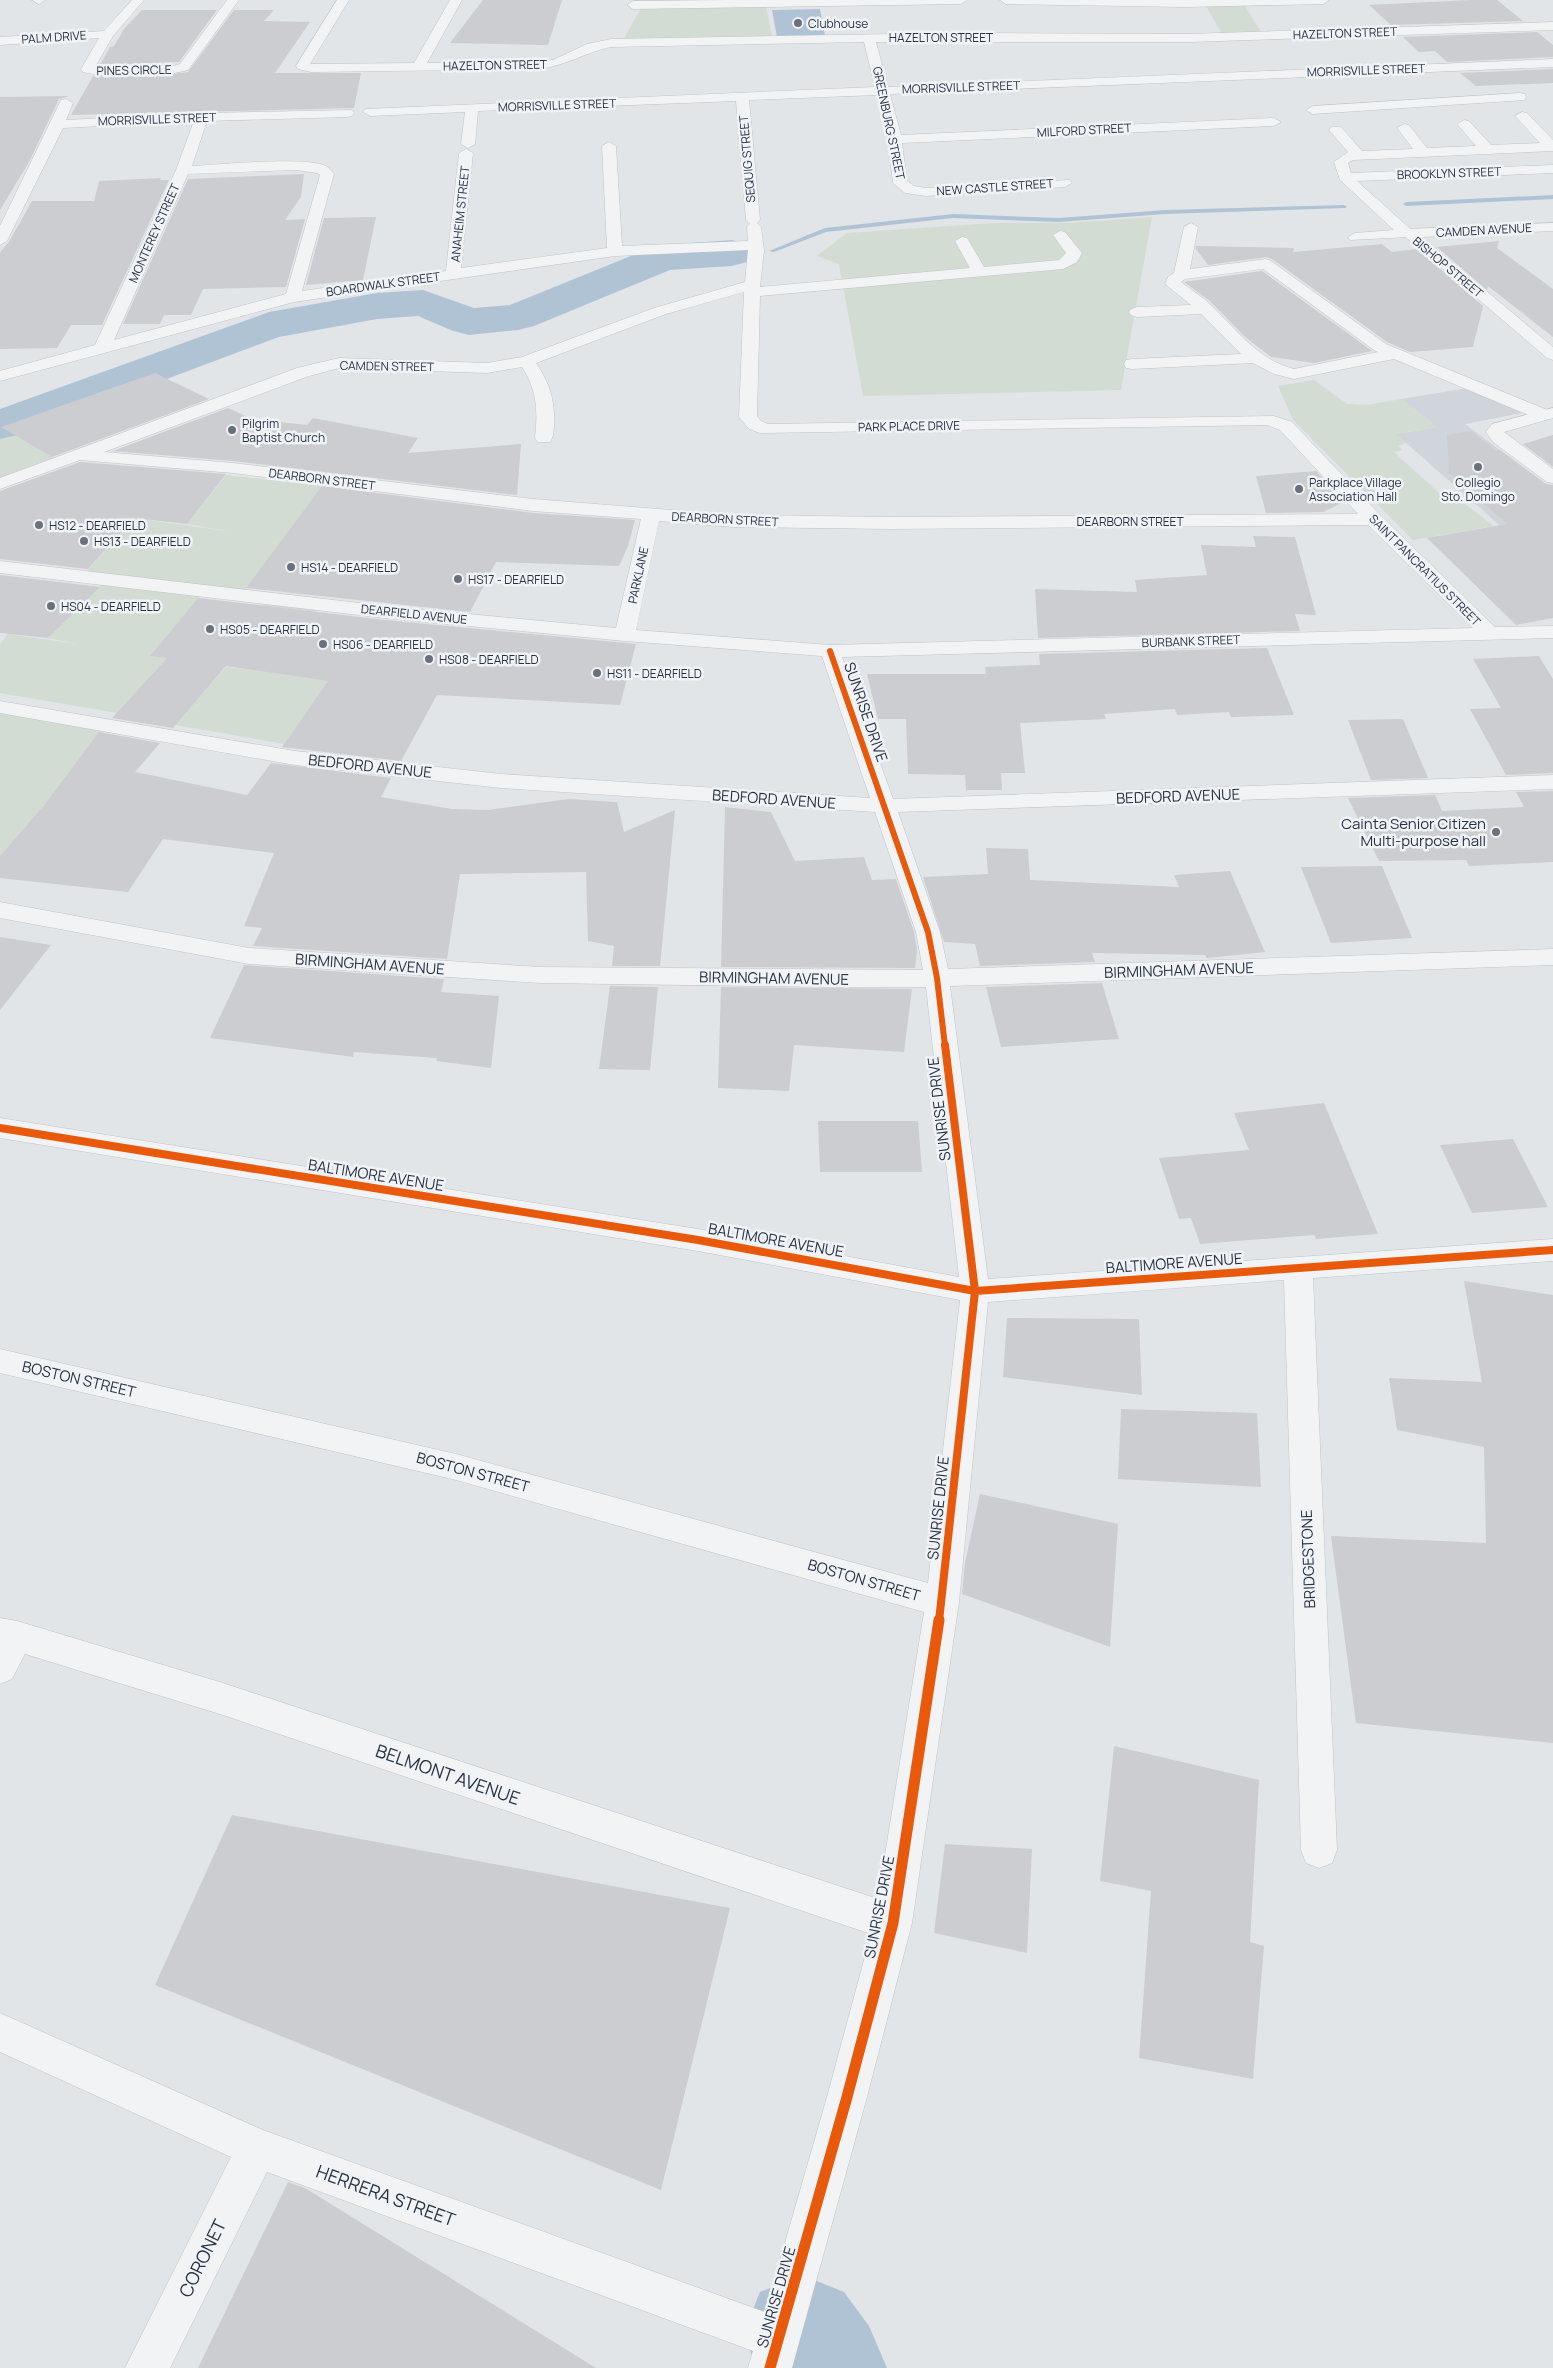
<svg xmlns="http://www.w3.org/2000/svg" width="1553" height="2368" font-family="Manrope,sans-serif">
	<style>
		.built { fill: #d0d5db }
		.green { fill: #d3dcd3 }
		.water { fill: #b0c3d4 }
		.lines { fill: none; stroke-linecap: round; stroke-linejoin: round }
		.stream { fill: #b0c3d4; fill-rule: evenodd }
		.river { fill: #b0c3d4; fill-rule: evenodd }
		.building { fill: #cbcdd0 }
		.minor-casing { stroke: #c0c3c6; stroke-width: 1 }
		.tertiary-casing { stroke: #c0c3c6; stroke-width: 1 }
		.minor { fill: #f2f3f4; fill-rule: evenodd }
		.tertiary { fill: #f2f3f4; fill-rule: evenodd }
		.cycleway-far2-casing { stroke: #f0f3f7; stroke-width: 9 }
		.cycleway-far1-casing { stroke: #f0f3f7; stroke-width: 11 }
		.cycleway-casing { stroke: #f0f3f7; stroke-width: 14 }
		.cycleway-far2 { stroke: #e8590c; stroke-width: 6 }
		.cycleway-far1 { stroke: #e8590c; stroke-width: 8 }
		.cycleway { stroke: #e8590c; stroke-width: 11 }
		.poi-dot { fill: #69717c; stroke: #f0f3f7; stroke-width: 2 }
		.labels { text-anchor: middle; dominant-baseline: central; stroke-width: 5; stroke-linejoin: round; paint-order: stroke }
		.far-poi-label { font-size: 12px; fill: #283342; stroke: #f0f3f7; text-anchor: start }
		.far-street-label { font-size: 12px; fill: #283342; stroke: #f0f3f7 }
		.street-label { font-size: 15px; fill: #283342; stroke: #f0f3f7 }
		.poi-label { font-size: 15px; fill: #283342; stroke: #f0f3f7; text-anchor: end }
		.near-street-label { font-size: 18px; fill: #283342; stroke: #f0f3f7 }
	</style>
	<rect width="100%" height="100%" fill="#e2e5e8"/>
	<!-- built -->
	<path class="built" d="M1474,387L1522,413L1465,424L1553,490L1505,530L1396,434L1437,427L1401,399Z"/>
	<!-- green -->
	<path class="green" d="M766,6L772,37L623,40L641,8Z
		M1206,6H1245L1262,34H1222Z
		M1152,217L1121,390L863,396L839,264L817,256L847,233L993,223H1068Z
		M1314,380L1347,404L1367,405L1401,399L1437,427L1397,434L1407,443L1398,446L1403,450L1394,452L1449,502L1465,504L1494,526L1413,540L1293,420L1278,386Z
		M0,426L54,458L0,478Z
		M226,475L322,486L245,590L86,572L135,518L233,532L187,524Z
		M102,584L201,595L151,655L167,658L117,713L0,693V644L8,634L78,644L48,638Z
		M266,602L317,609L275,673L328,681L284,744L175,725L226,667L260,671L222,664Z
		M0,711L105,725L45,804L0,856Z"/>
	<!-- water -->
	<path class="water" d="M820,9L825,35L777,37L772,10Z"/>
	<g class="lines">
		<!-- stream -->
		<path class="stream" d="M1553,195V199L1406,206L1403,204L1406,202Z
			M1344,205L1346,206V208L1165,214L1059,222L953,218L826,232L774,252L769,251L825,228L953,214L1059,218L1165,210Z"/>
		<!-- river -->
		<path class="river" d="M732,240L747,244L753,253L747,262L732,266L670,270L534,326L518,330L469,335L453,331L418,316L377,319L279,337L17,435L0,439V409L269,312L377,293L423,290L474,308L510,305L648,249L663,245Z
			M802,2275L844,2292L869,2326L887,2368H757L743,2334L760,2292Z"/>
	</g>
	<!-- building -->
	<path class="building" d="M483,0H562L548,45L450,43Z
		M1470,0H1497L1523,21L1391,25L1369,5Z
		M142,10H217L179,62L100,65L110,47L114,46L124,29Z
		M234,10H274L264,21L310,22L275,73H361L354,108L71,115L93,76L151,77L188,72Z
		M1537,32L1553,45V57L1447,62L1435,51L1419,52L1403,37Z
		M1553,69V83L1476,86L1460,73Z
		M69,96L59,99L29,162L0,210V97Z
		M304,174L301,197L285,220L305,219L286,287L203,289L191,315H164L160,324H123L188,179Z
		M161,178L160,180H169L102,325H71L57,348L0,349V252L9,242L32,201H94L99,181Z
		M376,217L363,280L306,285L324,218Z
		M1499,241L1497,248L1553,289V337L1488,286L1487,290L1437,247Z
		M1382,244L1392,252L1417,249L1483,306L1473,347L1410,352L1387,342L1272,259L1266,257L1208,265L1196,249V246L1294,248L1293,252Z
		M1262,271L1372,351L1314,363L1271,357L1244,336L1210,301L1184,282Z
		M155,373L209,399L52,457L1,427Z
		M228,408L252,419L307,425L313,418L418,438L408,453L521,444L517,495L233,461L113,451Z
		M1471,431L1496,451L1500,450L1546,484L1553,485V618L1516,625L1427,538L1507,524L1449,473L1447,435Z
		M1553,435V467L1523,444Z
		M80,462L226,474L187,524L134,518L88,569L0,559V491Z
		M1316,471L1344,502L1323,512L1266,513L1256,476Z
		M322,486L533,513L635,520L628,546L619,566L496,562L470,612L246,588Z
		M1253,536L1295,537L1316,615L1295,614L1300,631L1038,638L1035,589L1137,592L1135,580L1207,575L1201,545L1256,547Z
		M0,575L100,587L48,638L0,633Z
		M198,598L385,620L636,644L620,705L437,695L401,761L282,747L328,681L226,666L173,728L112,718L167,658L150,656Z
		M1267,648L1294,715L1231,717L1229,712L1177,715L1175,709L1104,714L1106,719L1020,723L1025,773H1001L1002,790H966L965,775L908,774L906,719H878L867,674H986L985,667L1040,665L1039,654Z
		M1539,656L1553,679V773L1506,775L1470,709L1501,708L1473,659Z
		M1403,719L1428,778L1371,780L1348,720Z
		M99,732L160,743L135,772L247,795L271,763L391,778L381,797L452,809L488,810L568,799L617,802L624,832L675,810L660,966H612L614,946L588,941L586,872L460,874L447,959L253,946L262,928L244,926L274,853L163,839L128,892L0,878V856L45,804Z
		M1553,791V862L1469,866L1466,860L1379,861L1348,798L1435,795L1442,811L1524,807L1516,792Z
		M725,807L771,812L795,861L864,857L872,880L896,879L914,932L917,950L915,968L721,967Z
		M986,848L1028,849L1030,880L1179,887L1174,875L1230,871L1265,952L1207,958L1205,955L1092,953L1095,962L980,966L975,944L944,942L923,877L988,874Z
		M1382,866L1412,938L1331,943L1301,867Z
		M0,937L51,945L0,1010Z
		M244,965L444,979L441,992L499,996L491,1068L436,1061L437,1058L354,1052L353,1057L210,1038Z
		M1102,983L1119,1039L1001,1047L986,987Z
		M610,986L658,987L650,1070L599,1069Z
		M721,987L912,989L904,1052L794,1045L789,1091L718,1088Z
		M1324,1103L1378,1234L1316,1239L1314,1235L1200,1244L1191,1218L1179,1219L1159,1158L1249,1150L1234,1113Z
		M818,1121H918L922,1172H820Z
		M1513,1139L1548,1207L1472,1213L1440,1145Z
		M1464,1281L1553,1295V1743L1356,1723L1331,1536L1486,1543L1484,1447L1397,1430L1389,1378L1482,1382Z
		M1007,1318L1139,1319L1142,1395L1003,1377Z
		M1121,1409L1257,1413L1261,1487L1118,1479Z
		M980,1494L1118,1524L1110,1647L962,1594L965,1563Z
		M1114,1746L1259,1780L1250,1942L1264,1946L1253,2079L1139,2058L1151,1891L1100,1881Z
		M232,1815L730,1908L661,2190L155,1985Z
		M945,1844L1032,1849L1027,1953L934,1933Z
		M288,2182L305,2188L596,2368H198Z"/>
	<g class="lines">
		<defs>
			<path id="minor" d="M32,0H45L39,4Z
				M132,0H144L113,36L95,67L174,66L180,64L227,0H239L188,70C165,77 106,78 83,72L81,69L99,38L0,45V37L104,31Z
				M337,0H349L310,64L414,63L450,0H462L427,63L553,60L587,44L611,39L951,33L1189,34L1553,22V30L1189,42H876L888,87L1553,59V67L890,94L901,135L1274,118L1281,122L1274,126L902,143L907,181L914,186L926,188L1070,180L1072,183L1065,187L926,196L905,193L893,183L888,139L877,95L749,100L760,220L757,223L761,227L764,251L760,287L970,268L955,241L962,237L967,238L984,267L1059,260L1066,253L1053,235L1060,231L1065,232L1082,253L1077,262L1063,269L760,296L757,416L761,421L768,424L1274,416L1292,422L1380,515L1495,627L1553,626V638L842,657L893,799L1553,775V789L898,812L940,932L948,969L1553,949V965L950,986L988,1279L1553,1239V1261L1313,1278L1337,1850L1332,1863L1319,1868L1306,1863L1301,1850L1284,1280L988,1302L959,1602L912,1923L867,2097L792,2368H748L753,2351L267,2172L170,2368H125L231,2157L0,2052V2013L263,2130L765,2312L827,2097L871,1934L223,1715L25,1654L12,1679L0,1684V1618L17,1621L223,1683L878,1899L924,1612L456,1480L0,1373V1349L456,1454L928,1583L960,1300L698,1251L0,1138V1118L698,1229L959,1277L926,987H827L540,983L249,964L0,918V902L249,948L540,967L923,970L916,932L875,812L501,788L295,765L0,713V701L295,751L501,774L870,798L822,656L625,641L385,618L0,573V561L385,606L616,628L641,519L533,511L233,473L80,460L0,489V478L297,368L339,358L487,363L522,357L654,308L745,282L748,250L615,256L294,302L0,381V371L95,345L176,170L194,121L63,128L7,241L0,245V226L61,100L66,99L73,103L66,120L202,113L352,110L354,113L352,116L347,117L207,121L192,166C218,165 305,156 326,166C329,168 332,171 334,174L302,291L446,271L459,153L466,149L473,153L461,268L607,248L602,146L609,142L616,146L622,246L748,241L747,227L750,224L746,220L736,101L478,111L475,144L468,148L461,144L465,112L370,116L363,112L365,109L875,87L864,42L611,47C586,52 565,66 539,69L311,72L298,69L296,66ZM296,170L317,173L320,175L286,294L114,340L188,174ZM744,292L739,417L749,429L760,433L1267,425L1280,430L1358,514L889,517L734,515L533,499L233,463L104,452L309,376L339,368L487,373L522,367C537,390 538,411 535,438L538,442H550C554,436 554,429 554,423C555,399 549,382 536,363L666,314ZM659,521L734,527L889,529L1368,525L1473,628L830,645L636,630Z
				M730,0H967L961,4L633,9L627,5L633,1Z
				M1000,0H1329L1323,4L1186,7L1006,4Z
				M1520,93L1525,94L1526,97L1525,100L1313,114L1306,110L1313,106Z
				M1522,112L1527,113L1553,140V151L1353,160L1348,163L1351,173L1553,165V173L1357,181L1415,233L1408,237L1350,240L1348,237L1355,233L1394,230L1340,180L1334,162L1348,152L1329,130L1331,127H1341L1362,151L1413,149L1397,128L1404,124L1409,125L1427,148L1476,146L1457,124L1464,120L1469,121L1491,145L1540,143L1515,116Z
				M1191,223L1198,227L1190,269L1266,259L1271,261L1386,344L1550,411L1553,415L1550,419H1538L1394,359L1294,379L1274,374L1253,363L1132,369L1126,368L1124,364L1126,360L1132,359L1241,354L1201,314L1137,317L1131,315L1129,312L1131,309L1137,307L1191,305L1165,284L1168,277L1174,273L1184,227ZM1263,269L1374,350L1378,352L1294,369C1258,360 1237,330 1212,306C1203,297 1191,290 1181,282L1185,279Z"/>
			<path id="tertiary" d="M1553,223V231L1422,237L1553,347V360L1547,358L1401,233L1408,229Z
				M1553,408V418L1504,432L1553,469V483L1547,482L1493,442L1486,432L1492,424Z"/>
		</defs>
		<!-- minor casing -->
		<use href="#minor" class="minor-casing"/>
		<!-- tertiary casing -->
		<use href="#tertiary" class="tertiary-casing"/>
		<!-- minor -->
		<use href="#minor" class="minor"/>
		<!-- tertiary -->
		<use href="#tertiary" class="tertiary"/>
		<defs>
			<path id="cycleway-far2" d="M830,651L928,932L937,978L945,1046"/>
			<path id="cycleway-far1" d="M0,1128L698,1240L975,1291L1553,1250
				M939,1621L975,1291L945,1045"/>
			<path id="cycleway" d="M770,2368L847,2097L893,1923L939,1620"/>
		</defs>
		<!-- cycleway-far2 casing -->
		<use href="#cycleway-far2" class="cycleway-far2-casing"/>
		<!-- cycleway-far1 casing -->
		<use href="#cycleway-far1" class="cycleway-far1-casing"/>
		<!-- cycleway casing -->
		<use href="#cycleway" class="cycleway-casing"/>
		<!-- cycleway-far2 -->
		<use href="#cycleway-far2" class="cycleway-far2"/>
		<!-- cycleway-far1 -->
		<use href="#cycleway-far1" class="cycleway-far1"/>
		<!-- cycleway -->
		<use href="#cycleway" class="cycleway"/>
	</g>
	<!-- markers -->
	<g class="poi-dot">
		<circle cx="798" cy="23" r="5"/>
		<circle cx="232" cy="430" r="5"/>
		<circle cx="1478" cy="467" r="5"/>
		<circle cx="1299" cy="489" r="5"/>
		<circle cx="39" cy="525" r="5"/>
		<circle cx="84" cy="541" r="5"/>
		<circle cx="291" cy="567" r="5"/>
		<circle cx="458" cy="579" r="5"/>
		<circle cx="51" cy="606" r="5"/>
		<circle cx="210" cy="629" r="5"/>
		<circle cx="323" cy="644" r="5"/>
		<circle cx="429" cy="659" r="5"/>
		<circle cx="597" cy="673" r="5"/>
		<circle cx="1496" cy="832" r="5"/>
	</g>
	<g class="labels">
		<!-- far-poi labels -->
		<g class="far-poi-label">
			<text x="808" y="23">Clubhouse</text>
			<text x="242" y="423">Pilgrim<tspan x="242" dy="14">Baptist Church</tspan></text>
			<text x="1309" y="482">Parkplace Village<tspan x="1309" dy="14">Association Hall</tspan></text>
			<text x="1478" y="482" text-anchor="middle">Collegio<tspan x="1478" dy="14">Sto. Domingo</tspan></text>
			<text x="49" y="525">HS12 - DEARFIELD</text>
			<text x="94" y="541">HS13 - DEARFIELD</text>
			<text x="301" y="567">HS14 - DEARFIELD</text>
			<text x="468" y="579">HS17 - DEARFIELD</text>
			<text x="61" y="606">HS04 - DEARFIELD</text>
			<text x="220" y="629">HS05 - DEARFIELD</text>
			<text x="333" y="644">HS06 - DEARFIELD</text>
			<text x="439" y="659">HS08 - DEARFIELD</text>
			<text x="607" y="673">HS11 - DEARFIELD</text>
		</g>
		<!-- far-street labels -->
		<g class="far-street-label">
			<text transform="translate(1345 33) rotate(-2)">HAZELTON STREET</text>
			<text transform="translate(54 37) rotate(-4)">PALM DRIVE</text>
			<text x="941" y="37">HAZELTON STREET</text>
			<text transform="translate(495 65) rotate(-1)">HAZELTON STREET</text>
			<text transform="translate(134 70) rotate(-1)">PINES CIRCLE</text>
			<text transform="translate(1366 70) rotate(-2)">MORRISVILLE STREET</text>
			<text transform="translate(961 87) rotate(-2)">MORRISVILLE STREET</text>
			<text transform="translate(557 105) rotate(-2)">MORRISVILLE STREET</text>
			<text transform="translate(157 119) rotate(-2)">MORRISVILLE STREET</text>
			<text transform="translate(889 123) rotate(78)">GREENBURG STREET</text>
			<text transform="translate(1084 130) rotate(-3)">MILFORD STREET</text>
			<text transform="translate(747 159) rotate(-95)">SEQUIG STREET</text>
			<text transform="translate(1449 173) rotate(-2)">BROOKLYN STREET</text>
			<text transform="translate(995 187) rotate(-4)">NEW CASTLE STREET</text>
			<text transform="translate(460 214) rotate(-84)">ANAHEIM STREET</text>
			<text transform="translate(1484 230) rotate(-3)">CAMDEN AVENUE</text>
			<text transform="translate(154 233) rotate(-66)">MONTEREY STREET</text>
			<text transform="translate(1448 267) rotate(40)">BISHOP STREET</text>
			<text transform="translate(383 284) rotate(-8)">BOARDWALK STREET</text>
			<text transform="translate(387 366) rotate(1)">CAMDEN STREET</text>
			<text transform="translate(909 426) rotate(-1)">PARK PLACE DRIVE</text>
			<text transform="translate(322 479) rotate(7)">DEARBORN STREET</text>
			<text transform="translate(725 519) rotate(3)">DEARBORN STREET</text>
			<text x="1130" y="521">DEARBORN STREET</text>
			<text transform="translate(1425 570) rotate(45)">SAINT PANCRATIUS STREET</text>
			<text transform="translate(638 575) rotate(-78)">PARKLANE</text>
			<text transform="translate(414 614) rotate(6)">DEARFIELD AVENUE</text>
			<text transform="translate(1191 641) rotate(-2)">BURBANK STREET</text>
		</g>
		<!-- street labels -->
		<g class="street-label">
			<text transform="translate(866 712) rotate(71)">SUNRISE DRIVE</text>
			<text transform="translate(370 766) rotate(6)">BEDFORD AVENUE</text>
			<text transform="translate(1178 796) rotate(-2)">BEDFORD AVENUE</text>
			<text transform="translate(774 799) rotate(4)">BEDFORD AVENUE</text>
			<text transform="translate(370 964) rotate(4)">BIRMINGHAM AVENUE</text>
			<text transform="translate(1179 970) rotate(-2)">BIRMINGHAM AVENUE</text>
			<text transform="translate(774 978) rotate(1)">BIRMINGHAM AVENUE</text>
			<text transform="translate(939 1109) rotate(-97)">SUNRISE DRIVE</text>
			<text transform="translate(376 1175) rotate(9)">BALTIMORE AVENUE</text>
			<text transform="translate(776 1240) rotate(10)">BALTIMORE AVENUE</text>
			<text transform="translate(1174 1263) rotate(-4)">BALTIMORE AVENUE</text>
			<text transform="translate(79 1379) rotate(13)">BOSTON STREET</text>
			<text transform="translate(473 1472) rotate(15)">BOSTON STREET</text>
			<text transform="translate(938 1508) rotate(-84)">SUNRISE DRIVE</text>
			<text transform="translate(1308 1559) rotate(-92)">BRIDGESTONE</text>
			<text transform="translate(864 1580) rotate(16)">BOSTON STREET</text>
			<text transform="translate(879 1907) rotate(-79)">SUNRISE DRIVE</text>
			<text transform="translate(776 2297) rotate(-74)">SUNRISE DRIVE</text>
		</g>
		<!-- poi labels -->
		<g class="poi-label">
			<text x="1486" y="823">Cainta Senior Citizen<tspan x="1486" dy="17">Multi-purpose hall</tspan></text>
		</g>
		<!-- near-street labels -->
		<g class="near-street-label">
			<text transform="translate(448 1774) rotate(19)">BELMONT AVENUE</text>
			<text transform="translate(386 2195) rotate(20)">HERRERA STREET</text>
			<text transform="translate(202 2258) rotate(-64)">CORONET</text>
		</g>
	</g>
</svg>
